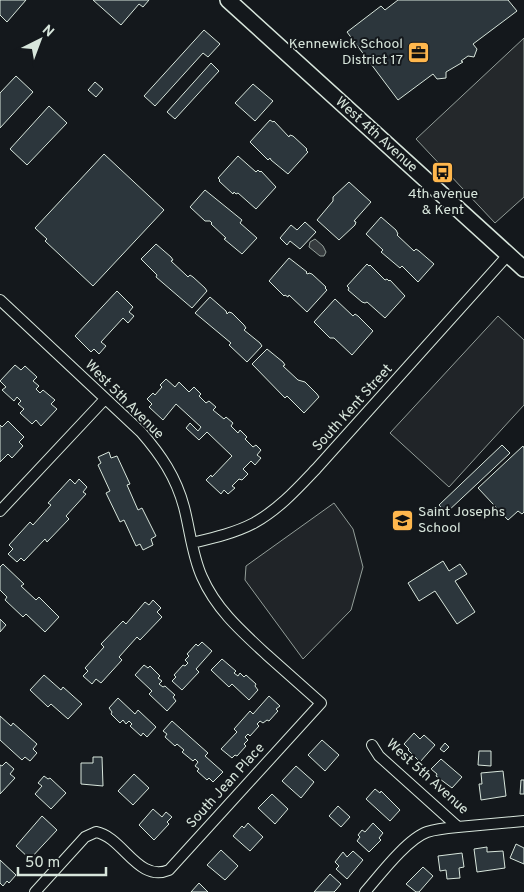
<svg xmlns="http://www.w3.org/2000/svg" width="524" height="892" font-family="Overpass,sans-serif">
	<style>
		.green { fill: #202428; stroke: #939e99 }
		.parking { fill: #24282b; stroke: #939e99 }
		.water { fill: #363b3e; stroke: #939e99 }
		.building { fill: #2c363c; stroke: #d8e6dc }
		.lines { fill: none; stroke-linecap: round; stroke-linejoin: round }
		.street-casing { stroke: #d8e6dc; stroke-width: 12 }
		.secondary-casing { stroke: #d8e6dc; stroke-width: 18 }
		.street { stroke: #14181c; stroke-width: 10 }
		.secondary { stroke: #14181c; stroke-width: 15 }
		.labels { text-anchor: middle; dominant-baseline: central; stroke-width: 4; stroke-linejoin: round; paint-order: stroke }
		.poi-label { font-size: 14px; fill: #d8e6dc; stroke: #14181c; text-anchor: end }
		.street-label { font-size: 14px; fill: #d8e6dc; stroke: #14181c }
	</style>
	<rect width="100%" height="100%" fill="#14181c"/>
	<!-- green -->
	<path class="green" d="M498,316L524,340V405L449,487L390,433Z
		M334,503L353,529L363,567L351,610L303,659L245,580L246,566Z"/>
	<!-- parking -->
	<path class="parking" d="M524,38V197L495,223L416,139Z"/>
	<!-- water -->
	<path class="water" d="M315,239L323,246L326,252L324,256H320L309,247L310,242Z"/>
	<!-- building -->
	<path class="building" d="M0,0H26L7,22L0,15Z
		M93,0H149L143,7L139,4L121,25Z
		M398,0H508L517,11L473,44L477,49L474,57L468,56L461,61L463,62L446,72V78L437,79L433,74L398,100L347,32L381,6L385,10Z
		M204,30L220,44L208,57L203,53L155,106L144,96Z
		M211,63L219,71L175,119L167,112Z
		M16,76L33,92L0,128V93Z
		M95,82L103,89L96,97L88,90Z
		M253,84L273,101L255,121L235,103Z
		M49,106L67,123L27,165L10,149Z
		M270,120L273,122L274,121L289,137L290,135L293,136L307,149L306,150L308,152L288,174L271,160L270,158L268,160L250,142Z
		M104,154L164,210L93,286L45,241L47,239L35,228Z
		M238,156L256,172L258,170L260,172L261,171L276,187L256,209L238,193L236,194L234,192L233,194L219,181L220,180L218,178Z
		M349,182L371,202L354,221L356,222L355,225L339,240L317,220L333,201V197Z
		M205,190L242,220L240,223L257,238L242,254L224,239L226,238L211,224L212,223L210,221H205L190,207Z
		M381,217L396,230L398,234L397,235L414,251L416,249L419,251L434,264L418,282L402,266L400,268L381,252L383,250L366,234Z
		M305,222L316,232L300,249L290,241L287,245L280,238L291,225L297,230Z
		M156,244L171,257L173,260L171,261L186,275L188,277L190,275L193,277L205,288L207,291L192,308L156,277L157,275L141,259Z
		M289,258L307,272L306,273L308,274L309,273L312,274L326,287L325,288L327,290L307,312L289,295L288,297L285,295L284,296L269,281Z
		M367,264L369,266L370,265L385,280L387,279L389,281L390,280L405,296L385,318L367,302L365,303L362,302L348,290L349,288L347,286Z
		M117,291L133,307L129,312L134,316L128,323L123,318L101,342L106,346L99,354L94,349L91,352L75,336Z
		M210,297L226,311L227,314L229,312L232,313L244,325L246,328L244,330L260,343L262,346L247,362L229,345L231,343L195,313Z
		M335,299L353,316L355,314L358,316L373,331L352,355L334,338H330L314,322Z
		M267,349L283,362L285,365L283,366L298,380L305,382L317,394L319,397L304,413L287,396L285,398L252,364Z
		M15,365L21,370L25,366L37,377L33,381L39,386L36,389L40,393L43,390L55,400L51,404L57,409L41,426L36,420L32,424L20,413L24,409L18,404L21,401L17,397L14,401L2,390L6,387L0,381Z
		M166,379L175,387L179,382L189,392L194,387L201,394L199,396L206,403L209,401L216,407L213,410L224,419L226,417L233,423L231,426L238,433L240,430L247,437L245,439L253,447L256,445L261,450L257,455L261,458L255,465L251,461L243,469L248,474L242,480L239,479L232,486L235,488L228,494L224,490L221,494L206,480L211,475L212,477L232,456L207,432L199,440L186,428L190,423L198,431L201,427L176,404L163,420L149,407L152,404L147,399L153,393L155,395L162,387L160,385Z
		M8,421L24,437L19,442L23,446L12,458L8,454L0,462V425L2,427Z
		M502,445L510,453L446,513L439,505Z
		M523,446L524,448V512L522,514L518,511L508,520L478,488Z
		M109,452L111,458L117,456L130,484L127,485L138,510L142,508L156,536L151,539L153,545L143,550L140,544L136,546L124,520L120,522L106,493L110,491L98,465L101,463L98,457Z
		M70,479L75,484L79,479L87,487L83,492L86,494L66,516L69,519L47,542L45,539L24,561L21,558L17,562L8,554L13,549L9,545L30,522L33,525L51,505L48,503Z
		M443,561L449,571L460,564L467,574L455,581L475,612L457,624L435,591L419,601L408,583Z
		M3,564L24,584L21,586L36,600L39,597L59,617L45,632L26,614L23,617L5,600L7,597L0,590V567Z
		M153,600L161,608L157,612L162,617L140,640L137,637L119,657L122,660L101,683L96,679L92,684L83,676L88,671L85,668L104,647L101,644L123,621L126,624L145,602L149,605Z
		M0,619L6,625L0,632Z
		M202,642L212,651L196,669L199,672L182,690L172,681L176,677L174,675L183,665L185,666L188,663L185,660L189,656L187,654L196,644L198,646Z
		M222,659L236,671L234,673L238,676L240,673L244,677L246,675L256,684L255,686L258,690L249,700L232,684L229,687L211,670Z
		M144,665L148,668L150,666L160,676L158,678L162,681L159,684L163,687L165,686L175,695L173,697L176,701L167,711L149,694L152,691L135,675Z
		M44,675L61,690L63,687L82,704L68,719L51,704L48,707L30,690Z
		M269,696L280,706L276,709L278,711L269,721L267,720L263,723L260,721L257,724L259,726L250,736L248,734L245,737L248,740L244,744L246,746L237,756L235,755L232,758L221,749L237,732L234,729L250,711L253,714Z
		M118,698L135,714L138,710L156,727L147,737L143,733L141,736L130,726L132,724L129,721L126,724L123,720L120,723L111,714L112,712L109,708Z
		M0,716L11,726L13,723L37,744L33,749L37,753L30,761L25,757L22,760L0,740Z
		M172,721L208,753L205,756L223,772L213,782L209,778L207,780L197,771L199,769L195,766L198,762L195,759L193,761L182,752L184,750L177,744L175,746L165,737L167,734L163,731Z
		M414,733L420,739L424,735L435,745L420,762L408,750L409,749L404,744Z
		M322,740L339,755L325,771L308,755Z
		M445,743L449,747L444,752L440,749Z
		M479,751H491V766L478,765Z
		M93,757H102L103,786L81,784V763H93Z
		M441,759L462,777L452,788L436,776L437,774L431,769Z
		M6,762L14,769L10,774L15,778L0,794V765L2,766Z
		M296,766L314,782L301,798L282,781Z
		M503,771L506,796L481,800L479,784H482L481,773Z
		M134,774L149,788L133,805L118,791Z
		M44,776L48,779L50,778L66,793L51,809L35,794L42,786L38,783Z
		M521,780H524V794H520Z
		M375,789L380,793L381,791L400,810L390,821L366,799Z
		M272,794L288,809L275,824L258,808Z
		M338,806L350,817L341,827L329,816Z
		M153,809L162,817L166,812L172,817L167,822L169,824L154,840L139,825Z
		M42,816L57,830L30,859L16,846Z
		M248,823L263,837L250,851L233,836L242,826L244,828Z
		M373,823L383,833L379,838L381,840L369,852L357,841L360,837L358,835L362,830L365,832Z
		M516,844L524,848V864L510,858Z
		M487,847V852L503,851L505,868L477,872L474,849Z
		M221,850L238,866L225,880L207,865Z
		M353,851L363,860L347,879L336,869L339,866L335,862L343,852L347,857Z
		M462,853L464,867L459,868L460,878L447,879L446,870L440,871L438,856Z
		M0,860L16,875L9,883L7,881L3,886L0,883Z
		M423,867L433,876L419,892H416L406,884Z
		M330,874L341,884L336,890L334,892H314Z
		M199,883L208,892H191Z"/>
	<g class="lines">
		<defs>
			<path id="street" d="M0,300L141,432C161,455 176,477 184,507C190,530 192,555 202,577C216,609 241,631 267,655C285,671 303,687 321,703L169,870C138,883 123,837 96,832L85,837L35,892
				M0,511L105,399
				M192,543C213,538 235,533 254,523C279,509 297,489 316,469L508,255
				M372,745L379,756L458,827L524,821
				M365,892C379,876 407,839 427,832C436,829 447,828 458,827"/>
			<path id="secondary" d="M228,0L524,269"/>
		</defs>
		<!-- street casing -->
		<use href="#street" class="street-casing"/>
		<!-- secondary casing -->
		<use href="#secondary" class="secondary-casing"/>
		<!-- street -->
		<use href="#street" class="street"/>
		<!-- secondary -->
		<use href="#secondary" class="secondary"/>
	</g>
	<!-- icons -->
	<defs>
		<symbol id="office-square" viewBox="-11 -11 22 22"><rect x="-9" y="-9" width="18" height="18" rx="4" fill="#ffb74d" stroke="#14181c"/><path d="M-6-3h4V-5.5h4V-3h4V5H-6ZM-1-4.5V-3h2v-1.5ZM-6 0V1H6V0Z" fill="#111"/></symbol>
		<symbol id="bus-square" viewBox="-11 -11 22 22"><rect x="-9" y="-9" width="18" height="18" rx="4" fill="#ffb74d" stroke="#14181c"/><path d="M-5-6H5V4H4V6H2V4H-2V6H-4V4H-5ZM-3.5-4V0h7V-4ZM-3.5 1.2v1.5H-2V1.2ZM2 1.2v1.5H3.5V1.2Z" fill="#111"/></symbol>
		<symbol id="school-square" viewBox="-11 -11 22 22"><rect x="-9" y="-9" width="18" height="18" rx="4" fill="#ffb74d" stroke="#14181c"/><path d="M0-5L7-2L0 1L-7-2ZM-4 1L0 2.5L4 1V4Q0 6-4 4Z" fill="#111"/></symbol>
	</defs>
	<g fill-rule="evenodd">
		<use href="#office-square" x="406" y="40" width="25" height="25"/>
		<use href="#bus-square" x="430" y="160" width="25" height="25"/>
		<use href="#school-square" x="390" y="508" width="25" height="25"/>
	</g>
	<g class="labels">
		<!-- poi labels -->
		<g class="poi-label">
			<text x="403" y="44">Kennewick School<tspan x="403" dy="16">District 17</tspan></text>
			<text x="443" y="194" text-anchor="middle">4th avenue<tspan x="443" dy="16">&amp; Kent</tspan></text>
			<text x="418" y="512" text-anchor="start">Saint Josephs<tspan x="418" dy="16">School</tspan></text>
		</g>
		<!-- street labels -->
		<g class="street-label">
			<text transform="translate(376 135) rotate(42)">West 4th Avenue</text>
			<text transform="translate(124 400) rotate(45)">West 5th Avenue</text>
			<text transform="translate(353 408) rotate(-48)">South Kent Street</text>
			<text transform="translate(427 777) rotate(42)">West 5th Avenue</text>
			<text transform="translate(226 786) rotate(-48)">South Jean Place</text>
		</g>
	</g>
	<!-- north arrow -->
	<g transform="translate(40 40) rotate(42)" stroke="#14181c" stroke-width="4" paint-order="stroke">
	<path d="M0-4L9 19L0 12L-9 19Z" fill="#d8e6dc"/>
	<text y="-8" font-size="14" font-weight="bold" text-anchor="middle" fill="#d8e6dc">N</text>
	</g>
	<!-- scale -->
	<path d="M18 867v8h88v-8" fill="none" stroke="#d8e6dc" stroke-width="2.5"/>
	<text x="25" y="867" font-size="15" fill="#d8e6dc" stroke="#14181c" stroke-width="4" paint-order="stroke">50 m</text>
</svg>
